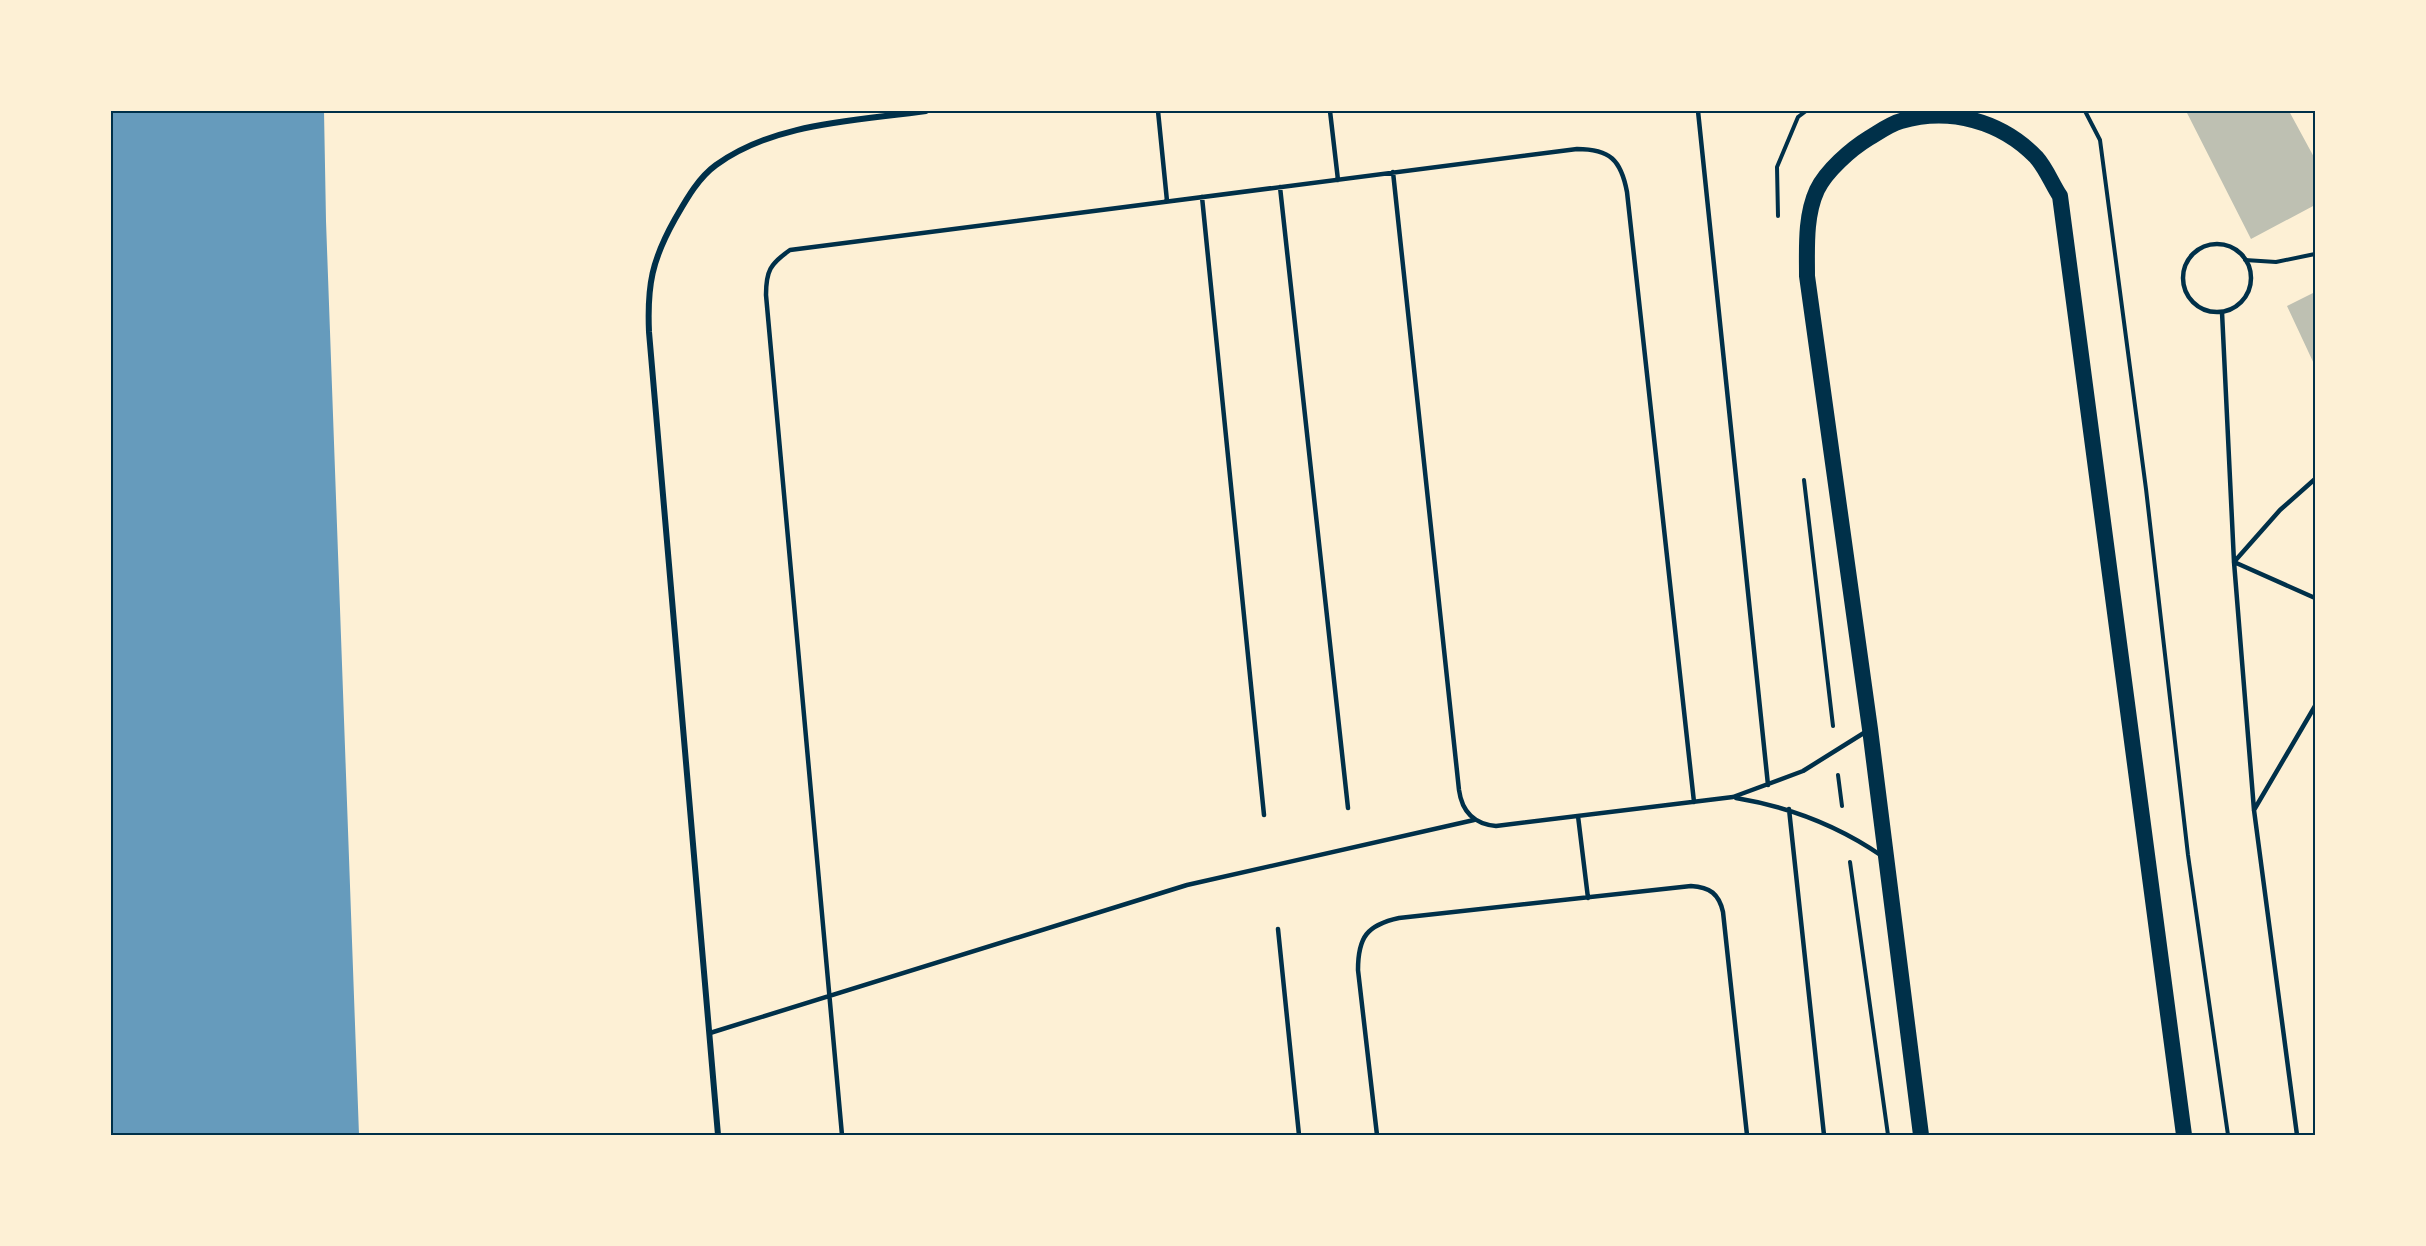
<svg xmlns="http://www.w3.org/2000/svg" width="2426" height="1246" font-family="'Space Grotesk',sans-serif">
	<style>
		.water { fill: #669bbc }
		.building { fill: #bec0b2 }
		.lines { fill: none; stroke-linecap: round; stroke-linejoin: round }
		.path { stroke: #003049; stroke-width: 4 }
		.service { stroke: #003049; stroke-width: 4.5 }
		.minor { stroke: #003049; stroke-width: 6 }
		.trunk { stroke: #003049; stroke-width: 16 }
		.neatline { fill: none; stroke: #003049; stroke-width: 2 }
	</style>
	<rect width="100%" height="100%" fill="#fdf0d5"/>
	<!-- water -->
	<path class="water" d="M111,111H324L326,221L359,1135H111Z"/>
	<!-- building -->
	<path class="building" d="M2186,111H2289L2315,159V205L2251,239Z
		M2315,292V366L2287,306Z"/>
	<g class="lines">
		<!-- path -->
		<path class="path" d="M2085,111L2100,140L2146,489L2188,855L2228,1135
			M1778,216L1777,167L1798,117L1806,111
			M2245,260L2276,262L2315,254
			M1804,480L1833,726
			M1838,775L1842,806
			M1850,862L1888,1135"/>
		<!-- service -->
		<path class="service" d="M1158,111L1167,201
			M1330,111L1338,180
			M1698,111L1768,785
			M1393,172L1459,790C1462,812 1474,824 1496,826L1733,797L1803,771L1867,731
			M1280,187L1348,808
			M1202,197L1264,815
			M2183 278a34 34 0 1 1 68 0a34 34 0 1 1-68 0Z
			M2222,312L2234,562L2254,810L2297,1135
			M2315,479L2280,510L2234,562L2315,598
			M1736,798C1790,807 1837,825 1882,856
			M1789,809L1824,1135
			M2254,810L2315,706
			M1578,816L1588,898
			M1278,929L1299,1135
			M710,1033L1187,885L1474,820
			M842,1135L766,295C766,271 770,264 790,250L1577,149C1610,149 1621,160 1627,192L1694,802
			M1377,1135L1358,970C1358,937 1367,925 1399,918L1691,886C1710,887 1719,894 1723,912L1747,1135"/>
		<!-- minor -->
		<path class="minor" d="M718,1135L649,332C647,285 652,260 675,219C686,200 698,178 716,165C775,122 857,121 926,111"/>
		<!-- trunk -->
		<path class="trunk" d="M1921,1135L1870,729L1807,276C1807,248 1805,216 1817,190C1826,171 1851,149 1869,138C1879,132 1890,124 1901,121C1950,107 2001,121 2036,157C2046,168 2052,184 2060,196L2184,1135"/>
	</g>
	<!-- border -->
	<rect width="2426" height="1246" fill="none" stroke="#fdf0d5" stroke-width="225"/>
	<rect x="112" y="112" width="2202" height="1022" class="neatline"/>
</svg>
